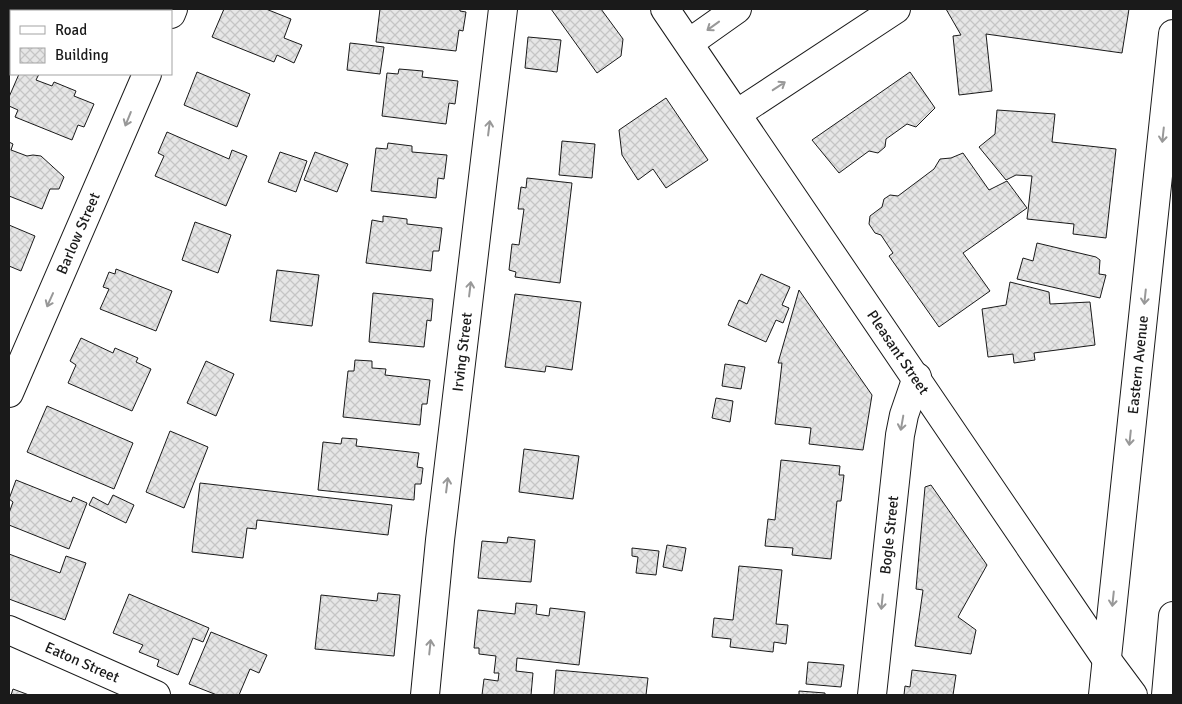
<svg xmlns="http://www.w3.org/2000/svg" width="1182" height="704" font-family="Signika,sans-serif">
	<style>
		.building { fill: url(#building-cross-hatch); stroke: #1a1a1a }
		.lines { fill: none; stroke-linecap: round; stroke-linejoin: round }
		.minor-casing { stroke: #1a1a1a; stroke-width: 30 }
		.major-casing { stroke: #1a1a1a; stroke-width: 30 }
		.minor { stroke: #fff; stroke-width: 28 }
		.major { stroke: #fff; stroke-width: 28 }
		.oneway { stroke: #989898 }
		.labels { text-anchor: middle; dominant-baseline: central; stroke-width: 4; stroke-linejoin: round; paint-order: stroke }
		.street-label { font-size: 15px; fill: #1a1a1a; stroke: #fff }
	</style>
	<defs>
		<pattern id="building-cross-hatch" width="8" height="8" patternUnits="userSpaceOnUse" patternTransform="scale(1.25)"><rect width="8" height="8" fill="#e6e6e6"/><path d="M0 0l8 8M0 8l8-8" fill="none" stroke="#c5c5c5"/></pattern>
	</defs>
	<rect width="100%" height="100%" fill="#fff"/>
	<!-- building -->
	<path class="building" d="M224,9H266L291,19L284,38L302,45L294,63L277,55L274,62L212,37Z
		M380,9H460V11L466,12L463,31L459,30L456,51L376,42Z
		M551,9H601L623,39L621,56L597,73Z
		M946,9H1129L1122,53L986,34L992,91L959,95L953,36L961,35Z
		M528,37L561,40L557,72L525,68Z
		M350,43L384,47L380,74L347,70Z
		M399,69L423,71L422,77L458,81L455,104L449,103L446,124L382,116L387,73L398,74Z
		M197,72L250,94L237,127L184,105Z
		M910,72L935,108L916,127L907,124L886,139L885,147L878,153L869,151L839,173L812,140Z
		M19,74H39L36,80L52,86L54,82L76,91L74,96L94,104L84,127L78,125L72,140L15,117L18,110L9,106V97Z
		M666,98L708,160L666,188L653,169L638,180L622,155L619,130Z
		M997,110L1055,114L1052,142L1116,149L1106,238L1073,234L1074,224L1027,219L1032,176L1016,175L1006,180L979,147L995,134Z
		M167,132L229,159L232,150L247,156L226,206L155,176L164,156L158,153Z
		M562,141L595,144L592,178L559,175Z
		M9,142L13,144L11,150L27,156L33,155L41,156L64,177L59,189H50L42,209L9,196Z
		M388,143L412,146V152L447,155L444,179L438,178L436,198L371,191L376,148L387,149Z
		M280,152L307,161L296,192L268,182Z
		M315,152L348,164L337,192L304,180Z
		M963,153L989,190L1007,181L1027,208L963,253L990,291L939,327L889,256L893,253L881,235L875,233L869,224L870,216L882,207L884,199L890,195L898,196L934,169L940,159L951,158Z
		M527,178L572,183L560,283L515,277L516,272L509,270L512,244L519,245L524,209H518L521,187L526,188Z
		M383,216L407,219V224L442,228L439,251H433L431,271L366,263L372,220L383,222Z
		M195,222L231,235L218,273L182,260Z
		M9,225L35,236L21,271L9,266Z
		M1037,243L1096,257L1100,260L1099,274L1106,275L1100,298L1017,279L1023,258L1033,261Z
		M116,269L172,291L156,331L100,309L109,289L103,287L109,272L115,274Z
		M277,270L319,275L312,326L270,321Z
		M761,274L790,287L782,305L789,308L783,323L776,320L766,342L728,325L739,300L747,304Z
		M1010,282L1049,292L1050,304L1090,302L1095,345L1034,353L1035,360L1014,363L1013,354L988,357L982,309L1006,305Z
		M799,290L872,395L863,450L809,444L811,428L775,424L782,363H778Z
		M373,293L433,299L431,321L427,320L424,347L369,342Z
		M515,294L581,302L572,370L546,366L545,372L505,367Z
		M81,338L113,353L115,348L138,358L136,362L151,369L132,411L68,383L76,365L70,361Z
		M355,360L372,361V368L386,369L385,375L430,380L427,404H422L420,425L343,417L348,371H354Z
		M206,361L234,374L216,416L187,403Z
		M725,364L745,367L741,389L722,386Z
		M716,398L733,401L730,422L712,418Z
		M47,406L133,443L114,489L27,452Z
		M170,431L208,447L184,508L146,492Z
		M342,438L357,439L356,446L419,453L417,467L423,468L421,484H415L414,500L318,490L323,442L341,444Z
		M524,449L579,456L573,499L519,492Z
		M781,460L840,466L839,475H844L841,501H837L831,559L792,555L793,548L765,546L768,519L775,520Z
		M16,480L71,502L73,497L87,503L69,549L9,525V513L13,502L9,499Z
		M200,483L392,505L388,535L257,520L256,529L247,528L243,558L192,552Z
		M931,485L987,565L958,617L976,630L971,654L915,646L923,590L916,589L925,487Z
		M113,495L134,505L126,523L89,505L93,497L108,505Z
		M508,537L535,540L531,582L478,578L482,541L507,543Z
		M667,545L686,548L682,571L663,567Z
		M632,548L659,551L656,575L636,573L638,557L632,556Z
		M9,554L60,573L66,556L86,563L65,620L9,599Z
		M739,566L782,570L776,624L788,625L786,644L774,642L773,652L730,647L731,639L712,637L714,618L733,620Z
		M378,593L400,595L394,656L315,649L321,595L377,601Z
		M129,594L209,628L203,642L193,638L178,675L157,666L159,660L139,652L143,645L113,633Z
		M516,603L537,605L536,614L549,616L550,608L585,612L579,665L517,658L516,671L533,673L531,695H482L484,679L498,681L499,673H494L496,656L479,654V648H474L478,610L515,614Z
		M211,632L267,655L259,673L250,669L239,695H217L189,684Z
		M808,662L844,665L841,687L806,684Z
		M556,670L648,678L646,695H554Z
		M912,670L956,675L953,695H904L905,686L910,687Z
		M13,689L29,695H11Z
		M799,691L825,693V695H799Z"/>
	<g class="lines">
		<defs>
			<g id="minor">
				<path id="s1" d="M665,9L1107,660"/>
				<path d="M171,14L173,9"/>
				<path d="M689,43L737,9"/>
				<path d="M738,113L896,9"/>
				<path id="s2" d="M9,393L147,74"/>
				<path id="s3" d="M9,630L156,695"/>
				<path id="s4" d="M425,695L440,540L503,9"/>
				<path id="s5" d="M872,695L900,435L904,415L917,377"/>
			</g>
			<g id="major">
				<path d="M1107,660L1133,695"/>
				<path id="s6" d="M1103,695L1173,34"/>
				<path d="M1166,695L1173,616"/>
			</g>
		</defs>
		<!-- minor casing -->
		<use href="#minor" class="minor-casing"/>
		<!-- major casing -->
		<use href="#major" class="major-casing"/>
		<!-- minor -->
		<use href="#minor" class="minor"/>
		<!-- major -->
		<use href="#major" class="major"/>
	</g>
	<!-- one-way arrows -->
	<defs><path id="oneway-shaft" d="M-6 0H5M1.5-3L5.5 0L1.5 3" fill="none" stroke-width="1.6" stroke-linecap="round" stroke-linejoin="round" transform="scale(1.25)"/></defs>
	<g class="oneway">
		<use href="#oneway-shaft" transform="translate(713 26) rotate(144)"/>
		<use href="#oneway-shaft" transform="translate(779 86) rotate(-33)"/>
		<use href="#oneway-shaft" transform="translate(128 119) rotate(112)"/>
		<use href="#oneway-shaft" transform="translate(489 128) rotate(-83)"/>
		<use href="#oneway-shaft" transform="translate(1163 135) rotate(96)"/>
		<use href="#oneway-shaft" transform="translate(470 289) rotate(-83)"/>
		<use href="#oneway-shaft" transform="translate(1145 297) rotate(96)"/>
		<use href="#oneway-shaft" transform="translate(50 300) rotate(114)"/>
		<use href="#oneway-shaft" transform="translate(902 423) rotate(100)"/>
		<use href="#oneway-shaft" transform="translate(1130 438) rotate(96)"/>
		<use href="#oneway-shaft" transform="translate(447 485) rotate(-83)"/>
		<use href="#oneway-shaft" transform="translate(1113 599) rotate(96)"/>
		<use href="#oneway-shaft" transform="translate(882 602) rotate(96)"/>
		<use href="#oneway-shaft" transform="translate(430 647) rotate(-84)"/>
	</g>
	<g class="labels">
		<!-- street labels -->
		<g class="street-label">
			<text stroke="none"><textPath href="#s2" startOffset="174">Barlow Street</textPath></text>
			<text stroke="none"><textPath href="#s4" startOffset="345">Irving Street</textPath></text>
			<text stroke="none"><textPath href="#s1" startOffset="415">Pleasant Street</textPath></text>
			<text stroke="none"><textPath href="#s6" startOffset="332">Eastern Avenue</textPath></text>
			<text stroke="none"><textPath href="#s5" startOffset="161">Bogle Street</textPath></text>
			<text stroke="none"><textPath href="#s3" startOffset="80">Eaton Street</textPath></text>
		</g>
	</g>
	<!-- border -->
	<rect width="1182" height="704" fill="none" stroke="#1a1a1a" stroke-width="20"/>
	<!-- legend -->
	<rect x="10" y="10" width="162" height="65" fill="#ffffff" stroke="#a3a3a3"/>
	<rect x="20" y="26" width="25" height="8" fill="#ffffff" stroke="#a3a3a3"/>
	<text x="55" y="35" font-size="15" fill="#1a1a1a">Road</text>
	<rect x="20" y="48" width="25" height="15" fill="url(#building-cross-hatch)" stroke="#a3a3a3"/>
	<text x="55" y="60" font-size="15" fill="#1a1a1a">Building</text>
</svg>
